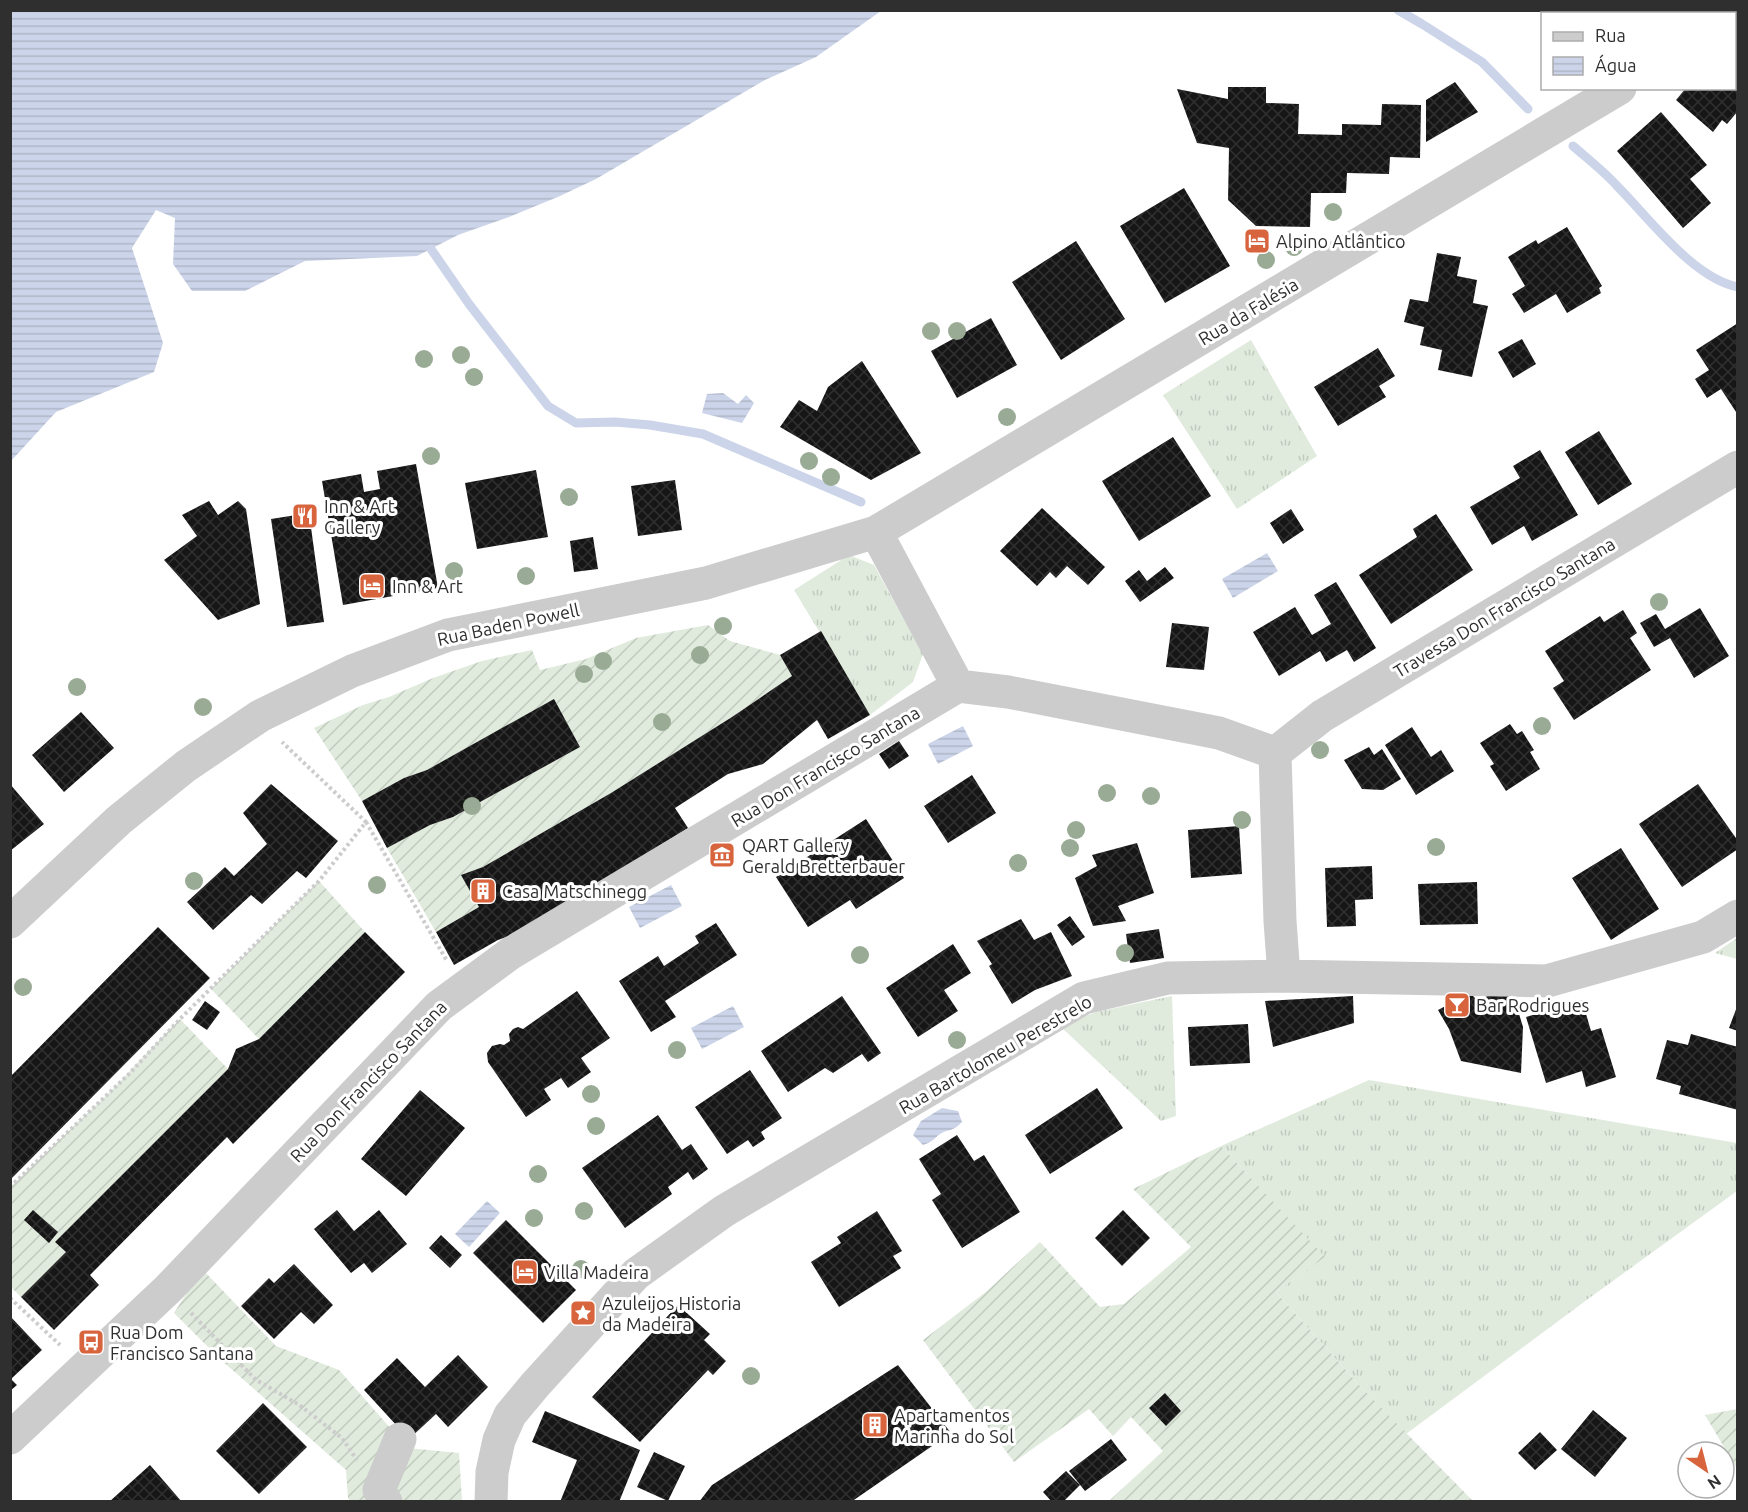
<svg xmlns="http://www.w3.org/2000/svg" width="1748" height="1512" font-family="Ubuntu,sans-serif">
	<style>
		.grass { fill: url(#grass-tufts) }
		.garden { fill: url(#garden-furrows) }
		.water { fill: url(#water-rules) }
		.lines { fill: none; stroke-linecap: round; stroke-linejoin: round }
		.stream { stroke: #cbd4e9; stroke-width: 9 }
		.building { fill: url(#building-cross-hatch) }
		.path { stroke: #ccc; stroke-width: 4; stroke-dasharray: 3 3; stroke-linecap: butt }
		.minor { stroke: #ccc; stroke-width: 33 }
		.tree { fill: #99ab95 }
		.labels { text-anchor: middle; dominant-baseline: central; stroke-width: 6; stroke-linejoin: round; paint-order: stroke }
		.poi-label { font-size: 18px; fill: #2f2f2f; stroke: #fff; text-anchor: start }
		.street-label { font-size: 18px; fill: #2f2f2f; stroke: #fff }
	</style>
	<defs>
		<pattern id="grass-tufts" width="24" height="20" patternUnits="userSpaceOnUse" patternTransform="scale(1.5)"><rect width="24" height="20" fill="#e0ebdd"/><path d="M3 7l-1-3M5 7V3M7 7l1-3M15 17l-1-3M17 17v-4M19 17l1-3" fill="none" stroke="#c0cabe"/></pattern>
		<pattern id="garden-furrows" width="10" height="10" patternUnits="userSpaceOnUse" patternTransform="scale(1.5)"><rect width="10" height="10" fill="#e0ebdd"/><path d="M-1 1l2-2M0 10L10 0M9 11l2-2" fill="none" stroke="#c0cabe"/></pattern>
		<pattern id="water-rules" width="6" height="5" patternUnits="userSpaceOnUse" patternTransform="scale(1.5)"><rect width="6" height="5" fill="#cbd4e9"/><path d="M0 2.5h6" fill="none" stroke="#afb6c8"/></pattern>
		<pattern id="building-cross-hatch" width="8" height="8" patternUnits="userSpaceOnUse" patternTransform="scale(1.5)"><rect width="8" height="8" fill="#161616"/><path d="M0 0l8 8M0 8l8-8" fill="none" stroke="#303030"/></pattern>
	</defs>
	<rect width="100%" height="100%" fill="#fff"/>
	<!-- grass -->
	<path class="grass" d="M1251,340L1317,456L1237,509L1163,395Z
		M849,555L874,565L923,654L913,682L870,715L794,590Z
		M1737,938V959L1715,953Z
		M1172,996L1176,1116L1161,1121L1060,1026L1096,1012Z
		M1369,1080L1737,1143V1191L1588,1299L1406,1434L1360,1386L1276,1292L1324,1257L1221,1146Z"/>
	<!-- garden -->
	<path class="garden" d="M708,625L730,641L780,655L792,676L732,717L611,793L483,867L462,875L479,907L436,932L387,848L430,825L453,817L580,747L554,700L427,770L404,778L362,801L314,728L363,705L389,697L433,678L482,661L532,650L540,670L586,659L636,638Z
		M319,881L365,932L259,1039L211,989Z
		M180,1019L228,1069L92,1206L66,1252L21,1297L11,1287L10,1187L111,1091Z
		M1221,1146L1325,1257L1276,1292L1360,1386L1473,1501H1109L1163,1451L1131,1417L1113,1436L1089,1409L1014,1462L923,1340L987,1291L1040,1242L1100,1307L1124,1304L1191,1247L1133,1189Z
		M202,1269L276,1346L339,1370L408,1448L459,1453L462,1501H350L348,1498L346,1470L220,1359L174,1313Z
		M1737,1409H1738L1737,1469L1705,1415Z"/>
	<!-- water -->
	<path class="water" d="M11,10H881V11L816,57L765,80L596,179L560,196L509,217L458,235L417,256L305,261L245,291H192L173,264L175,218L156,210L132,248L163,343L154,372L56,412L11,461Z
		M723,393L738,404L746,395L754,403L742,423L702,413L707,394Z
		M1267,553L1278,571L1233,598L1222,579Z
		M963,726L973,746L938,764L928,744Z
		M671,885L682,906L640,928L629,907Z
		M733,1006L744,1027L702,1049L691,1028Z
		M942,1108L958,1111L962,1122C951,1133 950,1128 940,1134C933,1139 933,1142 923,1145L913,1135L921,1121Z
		M487,1201L500,1213L469,1247L455,1234Z"/>
	<g class="lines">
		<!-- stream -->
		<path class="stream" d="M1398,10L1422,24L1482,62L1528,109
			M1573,146C1588,159 1605,172 1618,187C1650,219 1693,278 1738,287
			M431,249L469,304L548,406L576,423L615,422L650,425L703,434L861,502"/>
	</g>
	<!-- building -->
	<path class="building" d="M1614,10H1660L1659,14H1614Z
		M1734,39L1738,42V78L1734,82Z
		M1455,82L1478,112L1426,142V100Z
		M1228,87H1266V103L1299,104L1298,134L1342,135V124L1381,125L1382,104L1421,105L1420,158L1390,157L1389,174L1347,173L1346,193H1311L1310,227L1256,226L1228,200L1229,148L1197,143L1177,89L1228,99Z
		M1734,87L1738,90V111L1727,124L1722,120L1713,132L1676,100L1686,88H1734Z
		M1661,112L1707,165L1690,179L1711,203L1683,228L1617,151Z
		M1184,188L1230,266L1165,303L1120,226Z
		M1567,227L1602,286L1599,288L1601,293L1567,313L1556,294L1524,313L1512,294L1525,286L1508,257L1536,240L1538,244Z
		M1076,241L1125,319L1061,360L1012,282Z
		M1437,253L1461,257L1457,276L1477,280L1473,303L1488,306L1472,377L1438,370L1442,350L1420,345L1424,327L1404,322L1410,299L1428,302Z
		M991,318L1017,365L957,398L931,351Z
		M1738,323V415L1721,389L1707,398L1695,379L1709,370L1696,350Z
		M1522,339L1536,364L1513,378L1498,352Z
		M1378,348L1395,376L1379,386L1386,397L1338,426L1314,387Z
		M862,361L921,453L871,480L780,427L799,400L817,411L828,387Z
		M1599,431L1632,484L1598,505L1565,452Z
		M1173,437L1211,496L1139,541L1102,481Z
		M1540,450L1578,515L1532,541L1524,526L1492,545L1470,507L1520,478L1513,466Z
		M416,464L438,588L343,605L322,481L361,474L364,492L380,489L377,471Z
		M536,470L548,537L477,549L465,483Z
		M675,480L682,530L638,536L631,486Z
		M209,501L218,515L238,501L246,509L260,604L218,620L164,560L197,536L182,515Z
		M1042,508L1105,567L1088,585L1067,566L1056,578L1050,572L1037,586L1000,551Z
		M1291,509L1304,530L1283,544L1270,523Z
		M309,513L324,622L287,627L271,519Z
		M1436,514L1473,570L1391,624L1359,575L1417,537L1413,529Z
		M593,537L598,569L574,572L570,541Z
		M1165,567L1174,578L1140,602L1125,581L1139,570L1147,581Z
		M1336,582L1376,648L1354,662L1347,650L1326,662L1320,651L1279,676L1253,632L1295,607L1312,635L1331,624L1314,595Z
		M1700,608L1729,656L1694,678L1670,638L1654,647L1640,623L1656,614L1665,629Z
		M1623,610L1637,633L1630,638L1651,670L1574,720L1553,688L1564,681L1545,651L1600,616L1604,622Z
		M1172,623L1209,627L1204,670L1166,667Z
		M821,631L870,715L828,739L817,720L763,764L728,774L675,808L688,828L520,932L498,940L454,965L436,932L479,907L461,875L483,867L611,793L732,717L792,676L780,655Z
		M554,699L580,747L453,817L430,825L387,848L362,801L404,778L427,770Z
		M81,712L114,748L64,792L32,755Z
		M1510,724L1517,734L1522,731L1534,750L1530,752L1540,769L1506,791L1490,766L1494,764L1480,743Z
		M1412,727L1431,757L1441,750L1454,771L1416,795L1385,745Z
		M899,741L909,756L889,769L879,754Z
		M1369,747L1374,755L1382,749L1401,779L1383,790L1362,789L1344,760Z
		M972,775L996,813L948,843L924,806Z
		M10,784L44,824L10,851Z
		M271,784L338,841L306,878L297,871L262,904L251,895L213,930L187,902L225,867L234,876L267,844L243,813Z
		M1698,784L1738,841V849L1682,887L1639,824Z
		M866,819L904,878L856,909L850,900L808,927L776,877Z
		M1239,826L1242,874L1191,878L1188,830Z
		M1137,843L1154,893L1118,906L1126,921L1093,926L1075,878L1097,866L1092,855Z
		M1621,848L1659,909L1611,940L1572,878Z
		M1372,866L1373,899L1355,900L1356,926L1327,927L1325,868Z
		M1477,882L1478,924L1420,925L1418,884Z
		M1070,916L1085,937L1072,946L1057,925Z
		M1021,919L1034,940L1051,932L1072,976L1035,990L1012,1004L989,966L992,964L977,941Z
		M716,923L737,955L665,1001L676,1017L651,1032L619,981L658,956L664,966L699,943L695,936Z
		M158,927L210,978L10,1180V1077Z
		M1159,929L1164,958L1130,963L1126,934Z
		M365,932L405,972L233,1144L227,1137L90,1275L99,1285L54,1330L21,1297L66,1252L55,1242L228,1069L236,1049L259,1039Z
		M953,944L971,973L944,990L958,1011L918,1037L886,988Z
		M577,991L610,1038L581,1058L591,1072L568,1088L561,1078L544,1089L551,1100L526,1117L488,1062L487,1053L492,1046L500,1044L504,1045L510,1041L509,1034L513,1029L518,1027L523,1029Z
		M1470,993L1478,1001L1493,993L1513,994L1523,1027L1521,1073L1461,1061L1449,1029L1438,1010Z
		M842,996L881,1053L868,1062L862,1054L833,1073L825,1068L788,1092L761,1051Z
		M1353,996L1354,1023L1273,1047L1265,1001Z
		M1582,1000L1591,1031L1601,1028L1616,1077L1586,1087L1582,1071L1546,1083L1526,1017Z
		M205,1001L220,1012L207,1030L192,1020Z
		M1738,1004V1031L1729,1028Z
		M1248,1024L1250,1063L1190,1066L1188,1027Z
		M1691,1034L1738,1047V1110L1679,1094L1681,1086L1656,1079L1667,1040L1688,1045Z
		M750,1070L782,1118L761,1132L765,1139L753,1147L748,1140L727,1154L695,1107Z
		M1097,1088L1123,1128L1050,1174L1025,1135Z
		M420,1090L465,1128L406,1196L361,1159Z
		M658,1115L682,1150L691,1144L708,1169L693,1180L688,1172L668,1187L672,1194L625,1228L582,1168Z
		M957,1135L974,1161L984,1155L1020,1212L962,1248L932,1200L941,1194L919,1159Z
		M33,1210L58,1232L49,1243L24,1220Z
		M337,1210L354,1231L379,1210L407,1244L372,1273L364,1263L351,1273L314,1229Z
		M1123,1210L1150,1238L1122,1266L1095,1238Z
		M877,1211L902,1251L893,1256L901,1268L839,1307L811,1262L841,1243L837,1237Z
		M506,1220L576,1290L543,1323L473,1253Z
		M441,1235L462,1255L450,1268L429,1248Z
		M294,1264L333,1305L314,1324L301,1312L274,1339L241,1306L269,1278L274,1283Z
		M678,1305L710,1334L704,1340L726,1361L713,1375L708,1370L640,1442L592,1397Z
		M10,1316L42,1350L11,1379L17,1385L10,1391Z
		M458,1355L488,1387L448,1427L436,1414L409,1439L364,1390L397,1358L425,1387Z
		M898,1365L951,1433L851,1502H699L712,1485Z
		M1165,1393L1181,1411L1166,1426L1149,1408Z
		M263,1403L307,1447L259,1494L216,1451Z
		M1593,1410L1627,1438L1595,1477L1561,1449Z
		M545,1411L640,1450L619,1502H560L577,1460L532,1442Z
		M1540,1432L1557,1450L1535,1470L1518,1453Z
		M1111,1439L1127,1460L1085,1491L1069,1471Z
		M654,1452L685,1466L668,1501L637,1487Z
		M150,1465L182,1502H109Z
		M1066,1471L1080,1485L1063,1502H1052L1043,1492Z"/>
	<g class="lines">
		<!-- path -->
		<path class="path" d="M366,822L447,961
			M10,1187L129,1074L180,1019L319,881L366,822L282,742
			M10,1298L60,1345
			M191,1313L256,1380L298,1404L342,1438L357,1460"/>
		<!-- minor -->
		<path class="minor" d="M1701,14L1703,10
			M876,532L958,686
			M1275,753L1322,716L1738,467
			M10,922L119,820L186,766L260,716L352,671L448,635L706,583L876,532L1620,88
			M10,1438L168,1289L439,1006L511,953L958,686L1008,692L1219,733L1275,753L1280,921L1284,976
			M386,1502L379,1490L400,1439
			M491,1502L492,1472L499,1440L510,1415L535,1385L636,1274L724,1211L1084,998L1168,978L1284,976L1547,981L1703,937L1738,916"/>
	</g>
	<!-- trees -->
	<g class="tree">
		<circle cx="1333" cy="212" r="9"/>
		<circle cx="1294" cy="247" r="9"/>
		<circle cx="1266" cy="260" r="9"/>
		<circle cx="931" cy="331" r="9"/>
		<circle cx="957" cy="331" r="9"/>
		<circle cx="461" cy="355" r="9"/>
		<circle cx="424" cy="359" r="9"/>
		<circle cx="474" cy="377" r="9"/>
		<circle cx="1007" cy="417" r="9"/>
		<circle cx="431" cy="456" r="9"/>
		<circle cx="809" cy="461" r="9"/>
		<circle cx="831" cy="477" r="9"/>
		<circle cx="569" cy="497" r="9"/>
		<circle cx="454" cy="571" r="9"/>
		<circle cx="526" cy="576" r="9"/>
		<circle cx="1659" cy="602" r="9"/>
		<circle cx="723" cy="626" r="9"/>
		<circle cx="700" cy="655" r="9"/>
		<circle cx="603" cy="661" r="9"/>
		<circle cx="584" cy="674" r="9"/>
		<circle cx="77" cy="687" r="9"/>
		<circle cx="203" cy="707" r="9"/>
		<circle cx="662" cy="722" r="9"/>
		<circle cx="1542" cy="726" r="9"/>
		<circle cx="1320" cy="750" r="9"/>
		<circle cx="1107" cy="793" r="9"/>
		<circle cx="1151" cy="796" r="9"/>
		<circle cx="472" cy="806" r="9"/>
		<circle cx="1242" cy="820" r="9"/>
		<circle cx="1076" cy="830" r="9"/>
		<circle cx="1436" cy="847" r="9"/>
		<circle cx="1070" cy="848" r="9"/>
		<circle cx="1018" cy="863" r="9"/>
		<circle cx="194" cy="881" r="9"/>
		<circle cx="377" cy="885" r="9"/>
		<circle cx="1125" cy="953" r="9"/>
		<circle cx="860" cy="955" r="9"/>
		<circle cx="23" cy="987" r="9"/>
		<circle cx="957" cy="1040" r="9"/>
		<circle cx="677" cy="1050" r="9"/>
		<circle cx="591" cy="1094" r="9"/>
		<circle cx="596" cy="1126" r="9"/>
		<circle cx="538" cy="1174" r="9"/>
		<circle cx="584" cy="1211" r="9"/>
		<circle cx="534" cy="1218" r="9"/>
		<circle cx="581" cy="1269" r="9"/>
		<circle cx="751" cy="1376" r="9"/>
	</g>
	<!-- icons -->
	<defs>
		<symbol id="hotel-square" viewBox="-11 -11 22 22"><rect x="-9" y="-9" width="18" height="18" rx="4" fill="#d8643e" stroke="#fff"/><path d="M-6-4.5h1.5V1H6V5H4.5V3h-9V5H-6ZM-4 0a1.8 1.8 0 1 1 3.6 0ZM.5 0V-2.5h3Q6-2.5 6 0Z" fill="#fff"/></symbol>
		<symbol id="restaurant-square" viewBox="-11 -11 22 22"><rect x="-9" y="-9" width="18" height="18" rx="4" fill="#d8643e" stroke="#fff"/><path d="M-5-6h1v4h1v-4h1v4h1v-4h1v5L-1.5 .5V6h-2V.5L-5-1ZM5-6V6H3V1.5H1.5Q1.5-4 5-6Z" fill="#fff"/></symbol>
		<symbol id="museum-square" viewBox="-11 -11 22 22"><rect x="-9" y="-9" width="18" height="18" rx="4" fill="#d8643e" stroke="#fff"/><path d="M0-6L6-3V-2H-6V-3ZM-5-1h2V3h-2ZM-1-1h2V3h-2ZM3-1h2V3H3ZM-6 4H6V6H-6Z" fill="#fff"/></symbol>
		<symbol id="building-square" viewBox="-11 -11 22 22"><rect x="-9" y="-9" width="18" height="18" rx="4" fill="#d8643e" stroke="#fff"/><path d="M-4-6H4V6H1V3H-1V6H-4ZM-2.5-4.3h1.7v1.8h-1.7ZM.8-4.3h1.7v1.8H.8ZM-2.5-1h1.7V.8h-1.7ZM.8-1h1.7V.8H.8Z" fill="#fff"/></symbol>
		<symbol id="bar-square" viewBox="-11 -11 22 22"><rect x="-9" y="-9" width="18" height="18" rx="4" fill="#d8643e" stroke="#fff"/><path d="M-6-5H6L.8 .8V4.5H3.5V6h-7V4.5H-.8V.8Z" fill="#fff"/></symbol>
		<symbol id="sight-square" viewBox="-11 -11 22 22"><rect x="-9" y="-9" width="18" height="18" rx="4" fill="#d8643e" stroke="#fff"/><path d="M0-6L1.8-2.2L6-1.7L2.9 1.2L3.7 5.4L0 3.3L-3.7 5.4L-2.9 1.2L-6-1.7L-1.8-2.2Z" fill="#fff"/></symbol>
		<symbol id="bus-square" viewBox="-11 -11 22 22"><rect x="-9" y="-9" width="18" height="18" rx="4" fill="#d8643e" stroke="#fff"/><path d="M-5-6H5V4H4V6H2V4H-2V6H-4V4H-5ZM-3.5-4V0h7V-4ZM-3.5 1.2v1.5H-2V1.2ZM2 1.2v1.5H3.5V1.2Z" fill="#fff"/></symbol>
	</defs>
	<g fill-rule="evenodd">
		<use href="#hotel-square" x="1242" y="226" width="30" height="30"/>
		<use href="#restaurant-square" x="290" y="501" width="30" height="30"/>
		<use href="#hotel-square" x="357" y="571" width="30" height="30"/>
		<use href="#museum-square" x="707" y="840" width="30" height="30"/>
		<use href="#building-square" x="468" y="876" width="30" height="30"/>
		<use href="#bar-square" x="1442" y="990" width="30" height="30"/>
		<use href="#hotel-square" x="510" y="1257" width="30" height="30"/>
		<use href="#sight-square" x="568" y="1298" width="30" height="30"/>
		<use href="#bus-square" x="76" y="1327" width="30" height="30"/>
		<use href="#building-square" x="860" y="1410" width="30" height="30"/>
	</g>
	<g class="labels">
		<!-- poi labels -->
		<g class="poi-label">
			<text x="1276" y="241">Alpino Atlântico</text>
			<text x="324" y="506">Inn &amp; Art<tspan x="324" dy="21">Gallery</tspan></text>
			<text x="392" y="586">Inn &amp; Art</text>
			<text x="742" y="845">QART Gallery<tspan x="742" dy="21">Gerald Bretterbauer</tspan></text>
			<text x="502" y="891">Casa Matschinegg</text>
			<text x="1476" y="1005">Bar Rodrigues</text>
			<text x="544" y="1272">Villa Madeira</text>
			<text x="602" y="1303">Azuleijos Historia<tspan x="602" dy="21">da Madeira</tspan></text>
			<text x="110" y="1332">Rua Dom<tspan x="110" dy="21">Francisco Santana</tspan></text>
			<text x="894" y="1415">Apartamentos<tspan x="894" dy="21">Marinha do Sol</tspan></text>
		</g>
		<!-- street labels -->
		<g class="street-label">
			<text transform="translate(1248 311) rotate(-31)">Rua da Falésia</text>
			<text transform="translate(1504 607) rotate(-31)">Travessa Don Francisco Santana</text>
			<text transform="translate(508 624) rotate(-12)">Rua Baden Powell</text>
			<text transform="translate(825 766) rotate(-31)">Rua Don Francisco Santana</text>
			<text transform="translate(995 1054) rotate(-30)">Rua Bartolomeu Perestrelo</text>
			<text transform="translate(368 1081) rotate(-46)">Rua Don Francisco Santana</text>
		</g>
	</g>
	<!-- border -->
	<rect width="1748" height="1512" fill="none" stroke="#2f2f2f" stroke-width="24"/>
	<!-- legend -->
	<rect x="1541" y="12" width="195" height="78" fill="#ffffff" stroke="#acacac" stroke-width="1.5"/>
	<rect x="1553" y="32" width="30" height="9" fill="#cccccc" stroke="#acacac" stroke-width="1.5"/>
	<text x="1595" y="42" font-size="18" fill="#2f2f2f">Rua</text>
	<rect x="1553" y="57" width="30" height="18" fill="url(#water-rules)" stroke="#acacac" stroke-width="1.5"/>
	<text x="1595" y="72" font-size="18" fill="#2f2f2f">Água</text>
	<!-- north arrow -->
	<g transform="translate(1706 1470) rotate(145)"><circle r="28" fill="#ffffff" stroke="#acacac" stroke-width="1.5"/>
	<path d="M0-4.5L10 22L0 15L-10 22Z" fill="#d8643e"/>
	<text y="-9" font-size="16" font-weight="bold" text-anchor="middle" fill="#2f2f2f">N</text>
	</g>
</svg>
